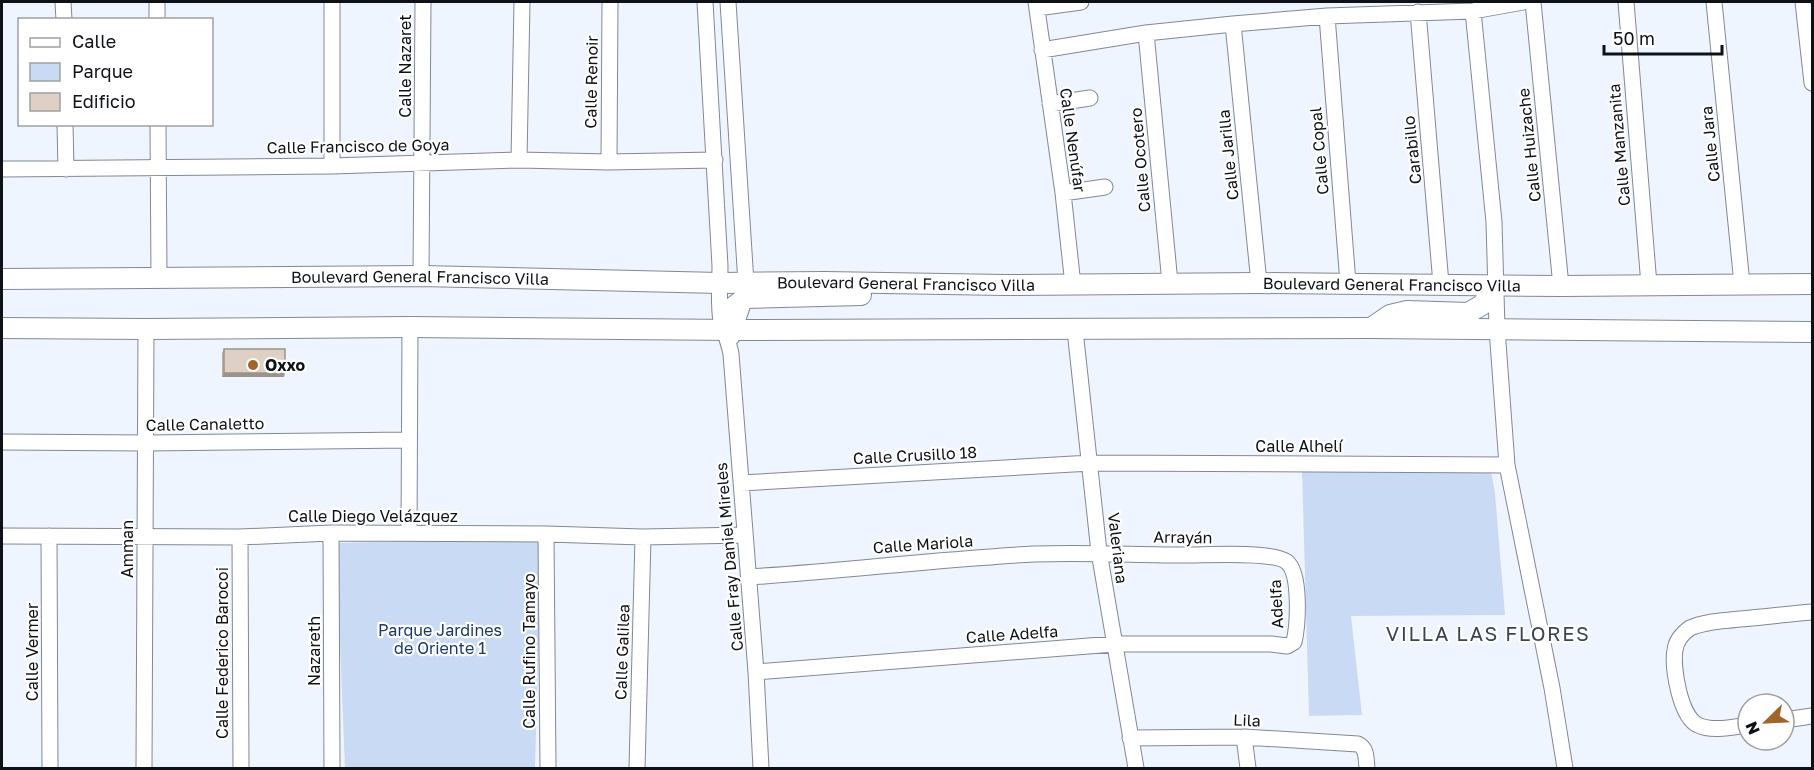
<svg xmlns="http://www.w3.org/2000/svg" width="1814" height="770" font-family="'Golos Text',sans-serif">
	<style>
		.green { fill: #c9daf4 }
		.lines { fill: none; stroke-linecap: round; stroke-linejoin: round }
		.minor-casing { stroke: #808997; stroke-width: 17 }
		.major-casing { stroke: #808997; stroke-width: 22 }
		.minor { stroke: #fff; stroke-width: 15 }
		.major { stroke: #fff; stroke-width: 20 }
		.wall { fill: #bfb3a9 }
		.shaded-wall { fill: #9b9289 }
		.building { fill: #ded0c4; stroke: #9b9289; stroke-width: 1.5 }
		.poi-dot { fill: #a16527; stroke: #fff; stroke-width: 2 }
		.labels { text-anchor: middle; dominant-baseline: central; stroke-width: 4.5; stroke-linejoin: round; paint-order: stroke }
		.street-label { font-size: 16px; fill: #0e1116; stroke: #fff }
		.poi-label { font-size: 16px; font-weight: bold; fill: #0e1116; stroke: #fff; text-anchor: start }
		.park-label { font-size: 16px; fill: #183969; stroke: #fff }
		.quarter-label { font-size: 20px; letter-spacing: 1.5px; fill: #3c4450; stroke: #fff }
	</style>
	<rect width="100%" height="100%" fill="#eff5fe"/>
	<!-- green -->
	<path class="green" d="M1302,470L1491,471L1495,493L1505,615L1351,616L1362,715L1309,716Z
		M539,538L541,558L535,768H345L336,543Z"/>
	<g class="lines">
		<defs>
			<path id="minor" d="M63,2L64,20
				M157,2V20
				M705,2L720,266C720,284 718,303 721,321C724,332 729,342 731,354L756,672L761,768
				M728,2L746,283L745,298L732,337
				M1036,2L1063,193L1073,285
				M1533,2L1561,286
				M1626,2L1649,285
				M1714,2L1742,284
				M1803,2L1812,83
				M1037,8L1081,2
				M1473,11L1494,222L1497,329L1507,465L1552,688L1565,768
				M1418,12L1441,284
				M1327,16L1348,283
				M1233,24L1259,283
				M1146,33L1170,283
				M1042,50L1146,33L1233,24L1327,16L1473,11L1523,2
				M1050,104L1090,98
				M65,124L66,169
				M158,124L159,278
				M519,160L522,2
				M609,162L610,2
				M332,166V2
				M2,169L332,166L519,160L609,162L715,160
				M1063,193L1105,187
				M421,276L423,2
				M1075,330L1099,552L1136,768
				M2,442L146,443L409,440
				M741,483L1091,463L1507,465
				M331,533L332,768
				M409,533L410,327
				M546,534L548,768
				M2,536L240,537L331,533L546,534L643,537L745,535
				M49,536L50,768
				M240,537L241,768
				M749,577C844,571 939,559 1034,554C1086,552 1137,555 1188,555C1209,555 1273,551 1287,562C1301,574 1298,625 1294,642L1287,646L1271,644H1114L756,672
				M1784,720L1812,716
				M1748,725C1733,727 1712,732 1698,725C1680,717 1672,667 1675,650C1676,641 1683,633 1690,628C1705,621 1724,621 1740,619C1764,617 1788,614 1812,612
				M1244,737L1248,768
				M1130,738L1244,737L1358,744C1367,748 1366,759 1367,768
				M144,768L146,329
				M637,768L643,537"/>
			<g id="major">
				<path id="s1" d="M2,279L421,276L720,283L825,282L1004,285L1259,283L1561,286L1812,284"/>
				<path d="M2,328L146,329L410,327L735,330L1371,328L1812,332"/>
				<path d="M1371,328L1390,315L1407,311L1468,313L1482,305L1496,286"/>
				<path d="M723,329L732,308L745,298L861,295"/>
			</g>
		</defs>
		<!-- minor casing -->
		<use href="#minor" class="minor-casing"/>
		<!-- major casing -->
		<use href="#major" class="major-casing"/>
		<!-- minor -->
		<use href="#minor" class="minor"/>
		<!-- major -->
		<use href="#major" class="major"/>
	</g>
	<!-- wall -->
	<path class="wall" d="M224,349L284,377H222V353Z"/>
	<!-- shaded-wall -->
	<path class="shaded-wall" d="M224,373H285L284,377H222Z"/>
	<!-- building -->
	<path class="building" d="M224,349H285V373H224Z"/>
	<!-- markers -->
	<circle class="poi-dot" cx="253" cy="365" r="6"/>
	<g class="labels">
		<!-- street labels -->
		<g class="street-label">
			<text transform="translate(405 66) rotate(-90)">Calle Nazaret</text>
			<text transform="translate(591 82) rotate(-89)">Calle Renoir</text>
			<text transform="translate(1073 140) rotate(82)">Calle Nenúfar</text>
			<text transform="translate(1710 144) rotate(-96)">Calle Jara</text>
			<text transform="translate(1529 145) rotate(-96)">Calle Huizache</text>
			<text transform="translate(1619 145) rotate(-95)">Calle Manzanita</text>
			<text transform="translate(358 146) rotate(-1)">Calle Francisco de Goya</text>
			<text transform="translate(1412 150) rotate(-96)">Carabillo</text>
			<text transform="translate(1319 151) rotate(-95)">Calle Copal</text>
			<text transform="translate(1228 155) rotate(-96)">Calle Jarilla</text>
			<text transform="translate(1140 160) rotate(-95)">Calle Ocotero</text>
			<text stroke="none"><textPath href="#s1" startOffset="418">Boulevard General Francisco Villa</textPath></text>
			<text stroke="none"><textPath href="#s1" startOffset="904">Boulevard General Francisco Villa</textPath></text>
			<text stroke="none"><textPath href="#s1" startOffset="1390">Boulevard General Francisco Villa</textPath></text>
			<text transform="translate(205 424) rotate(-1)">Calle Canaletto</text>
			<text x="1299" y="446">Calle Alhelí</text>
			<text transform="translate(915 455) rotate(-3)">Calle Crusillo 18</text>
			<text x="373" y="516">Calle Diego Velázquez</text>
			<text transform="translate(1183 537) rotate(1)">Arrayán</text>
			<text transform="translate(923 544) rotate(-4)">Calle Mariola</text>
			<text transform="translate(1118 548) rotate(83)">Valeriana</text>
			<text transform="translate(127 549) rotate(-90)">Amman</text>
			<text transform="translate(729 557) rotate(-95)">Calle Fray Daniel Mireles</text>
			<text transform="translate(1276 604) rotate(-93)">Adelfa</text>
			<text transform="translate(1012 634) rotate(-4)">Calle Adelfa</text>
			<text transform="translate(314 651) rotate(-90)">Nazareth</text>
			<text transform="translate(529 651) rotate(-90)">Calle Rufino Tamayo</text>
			<text transform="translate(32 652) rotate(-90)">Calle Vermer</text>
			<text transform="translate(622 652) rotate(-88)">Calle Galilea</text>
			<text transform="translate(222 653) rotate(-90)">Calle Federico Barocoi</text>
			<text transform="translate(1247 720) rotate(2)">Lila</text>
		</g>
		<!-- poi labels -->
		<g class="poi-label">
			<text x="265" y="365">Oxxo</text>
		</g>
		<!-- park labels -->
		<g class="park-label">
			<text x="440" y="630">Parque Jardines<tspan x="440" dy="18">de Oriente 1</tspan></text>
		</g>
		<!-- quarter labels -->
		<g class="quarter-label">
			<text x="1488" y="633">VILLA LAS FLORES</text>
		</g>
	</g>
	<!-- border -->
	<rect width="1814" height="770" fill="none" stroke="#0e1116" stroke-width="6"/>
	<!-- legend -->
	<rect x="18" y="18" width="195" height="108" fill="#ffffff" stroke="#9fa0a2" stroke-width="1.5"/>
	<rect x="30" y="38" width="30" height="9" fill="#ffffff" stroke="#9fa0a2" stroke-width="1.5"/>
	<text x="72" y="48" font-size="18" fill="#0e1116">Calle</text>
	<rect x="30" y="63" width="30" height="18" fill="#c9daf4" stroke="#9fa0a2" stroke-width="1.5"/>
	<text x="72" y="78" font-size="18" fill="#0e1116">Parque</text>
	<rect x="30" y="93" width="30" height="18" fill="#ded0c4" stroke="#9fa0a2" stroke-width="1.5"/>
	<text x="72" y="108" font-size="18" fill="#0e1116">Edificio</text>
	<!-- north arrow -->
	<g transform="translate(1766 722) rotate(246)"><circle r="28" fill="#ffffff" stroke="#9fa0a2" stroke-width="1.5"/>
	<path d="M0-4.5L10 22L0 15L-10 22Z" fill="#a16527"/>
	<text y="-9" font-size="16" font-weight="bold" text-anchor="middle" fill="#0e1116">N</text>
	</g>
	<!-- scale -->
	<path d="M1604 45v9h118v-9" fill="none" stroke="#0e1116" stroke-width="3"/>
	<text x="1613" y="45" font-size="18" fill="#0e1116" stroke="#ffffff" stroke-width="4.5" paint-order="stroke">50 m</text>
</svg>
